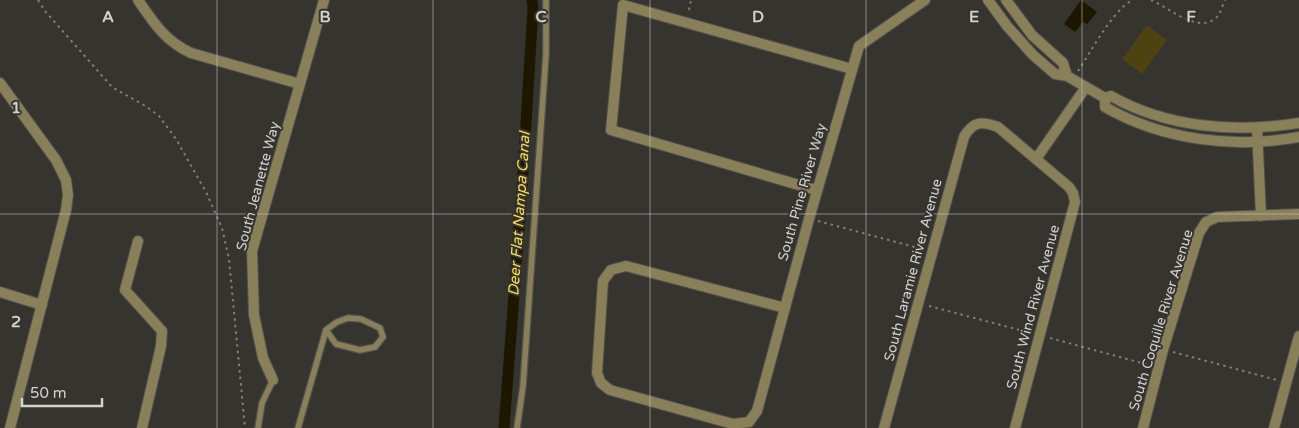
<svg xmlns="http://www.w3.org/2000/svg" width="1299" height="428" font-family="'Varela Round',sans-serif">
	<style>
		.green { fill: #4d4210 }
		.water { fill: #1e1700 }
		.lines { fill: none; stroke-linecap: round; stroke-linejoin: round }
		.canal { stroke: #1e1700; stroke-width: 11 }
		.service-casing { stroke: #51504c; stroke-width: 8 }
		.minor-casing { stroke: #51504c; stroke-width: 12 }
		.tertiary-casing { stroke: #51504c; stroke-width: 12 }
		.path { stroke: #7f7e7a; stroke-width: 2; stroke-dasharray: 2.5 4; stroke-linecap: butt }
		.service { stroke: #897f59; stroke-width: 5.5 }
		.minor { stroke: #897f59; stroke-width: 10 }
		.tertiary { stroke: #897f59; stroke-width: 10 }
		.grid { fill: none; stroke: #d2d1ce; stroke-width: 1; stroke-opacity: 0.55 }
		.labels { text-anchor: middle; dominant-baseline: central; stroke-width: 4; stroke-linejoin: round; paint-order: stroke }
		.street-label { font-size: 14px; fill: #d2d1ce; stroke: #35342f }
		.water-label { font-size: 15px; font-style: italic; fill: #f8da53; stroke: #35342f }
		.grid-label { font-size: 16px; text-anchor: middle; font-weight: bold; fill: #d2d1ce; stroke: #35342f; stroke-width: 4; stroke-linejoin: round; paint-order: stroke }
	</style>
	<rect width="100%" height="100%" fill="#35342f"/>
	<!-- green -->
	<path class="green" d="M1147,25L1167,40L1142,74L1122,59Z"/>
	<!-- water -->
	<path class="water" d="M1081,0L1097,12L1087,24L1083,22L1075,32L1064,24Z"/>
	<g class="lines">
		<!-- canal -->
		<path class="canal" d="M504,428L522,189L533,8L532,0"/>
		<defs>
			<path id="service" d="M348,318L361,319L380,328L383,337L375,347L360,350L336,344L326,330L337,322Z
				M258,428L262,403L273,380
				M298,428L326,330
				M517,428L523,386L546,54V0"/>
			<path id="minor" d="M138,0C154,23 165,41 191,53L300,84
				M0,83L56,160L66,180L68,195L66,210L10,428
				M1257,128L1261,216
				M1036,159L1086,87
				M816,190L611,130L623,5L852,69
				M138,241L125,290L162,331L161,346L142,428
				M0,292L42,305
				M785,308L626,266L611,270L603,281L597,373L601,383L610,390L733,424L749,422L757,411L809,219L859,46L925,0
				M273,380L263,358L254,315L252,251L324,0
				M884,428L964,137C973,121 982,121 998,127L1069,187L1073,193L1075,202L1015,428
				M1143,428L1163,350L1199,233L1206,222L1217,217L1299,214
				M1274,428L1299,336"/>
			<path id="tertiary" d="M988,0L1007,26L1033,55L1055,74L1067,76L1105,98L1111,96C1167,128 1236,133 1299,123
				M1006,0L1032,35L1063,63L1067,76
				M1105,98V107C1162,140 1235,149 1299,137"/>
		</defs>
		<!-- service casing -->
		<use href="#service" class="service-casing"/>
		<!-- minor casing -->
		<use href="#minor" class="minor-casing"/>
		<!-- tertiary casing -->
		<use href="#tertiary" class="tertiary-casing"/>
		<!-- path -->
		<path class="path" d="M38,0L45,11L112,87L147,107L159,116L176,139L206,192L222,228L229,259L245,428
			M1151,0C1168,7 1198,34 1216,18C1221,13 1222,6 1225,0
			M689,10L691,0
			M1078,71C1092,50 1111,13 1132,0
			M818,221L922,249
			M929,306L1031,333
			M1050,338L1149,365
			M1173,352L1277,380"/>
		<!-- service -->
		<use href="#service" class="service"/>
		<!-- minor -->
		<use href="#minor" class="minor"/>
		<!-- tertiary -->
		<use href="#tertiary" class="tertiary"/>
	</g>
	<!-- grid -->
	<path class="grid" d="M217,0V428M433,0V428M650,0V428M866,0V428M1082,0V428M0,214H1299"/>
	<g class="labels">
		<!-- street labels -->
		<g class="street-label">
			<text transform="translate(258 186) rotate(-75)">South Jeanette Way</text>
			<text transform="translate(802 192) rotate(-74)">South Pine River Way</text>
			<text transform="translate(913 270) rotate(-75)">South Laramie River Avenue</text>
			<text transform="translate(1033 307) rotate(-75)">South Wind River Avenue</text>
			<text transform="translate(1161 320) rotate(-73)">South Coquille River Avenue</text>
		</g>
		<!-- water labels -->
		<g class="water-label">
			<text transform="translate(519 214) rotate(-86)">Deer Flat Nampa Canal</text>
		</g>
	</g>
	<g class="grid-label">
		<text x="108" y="22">A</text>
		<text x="325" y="22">B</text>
		<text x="541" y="22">C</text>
		<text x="758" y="22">D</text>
		<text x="974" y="22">E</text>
		<text x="1191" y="22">F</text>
		<text x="16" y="113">1</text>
		<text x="16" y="327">2</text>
	</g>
	<!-- scale -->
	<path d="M22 398v8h80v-8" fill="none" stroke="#d2d1ce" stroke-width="2.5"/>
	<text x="30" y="398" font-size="15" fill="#d2d1ce" stroke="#35342f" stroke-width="4" paint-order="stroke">50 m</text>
</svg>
